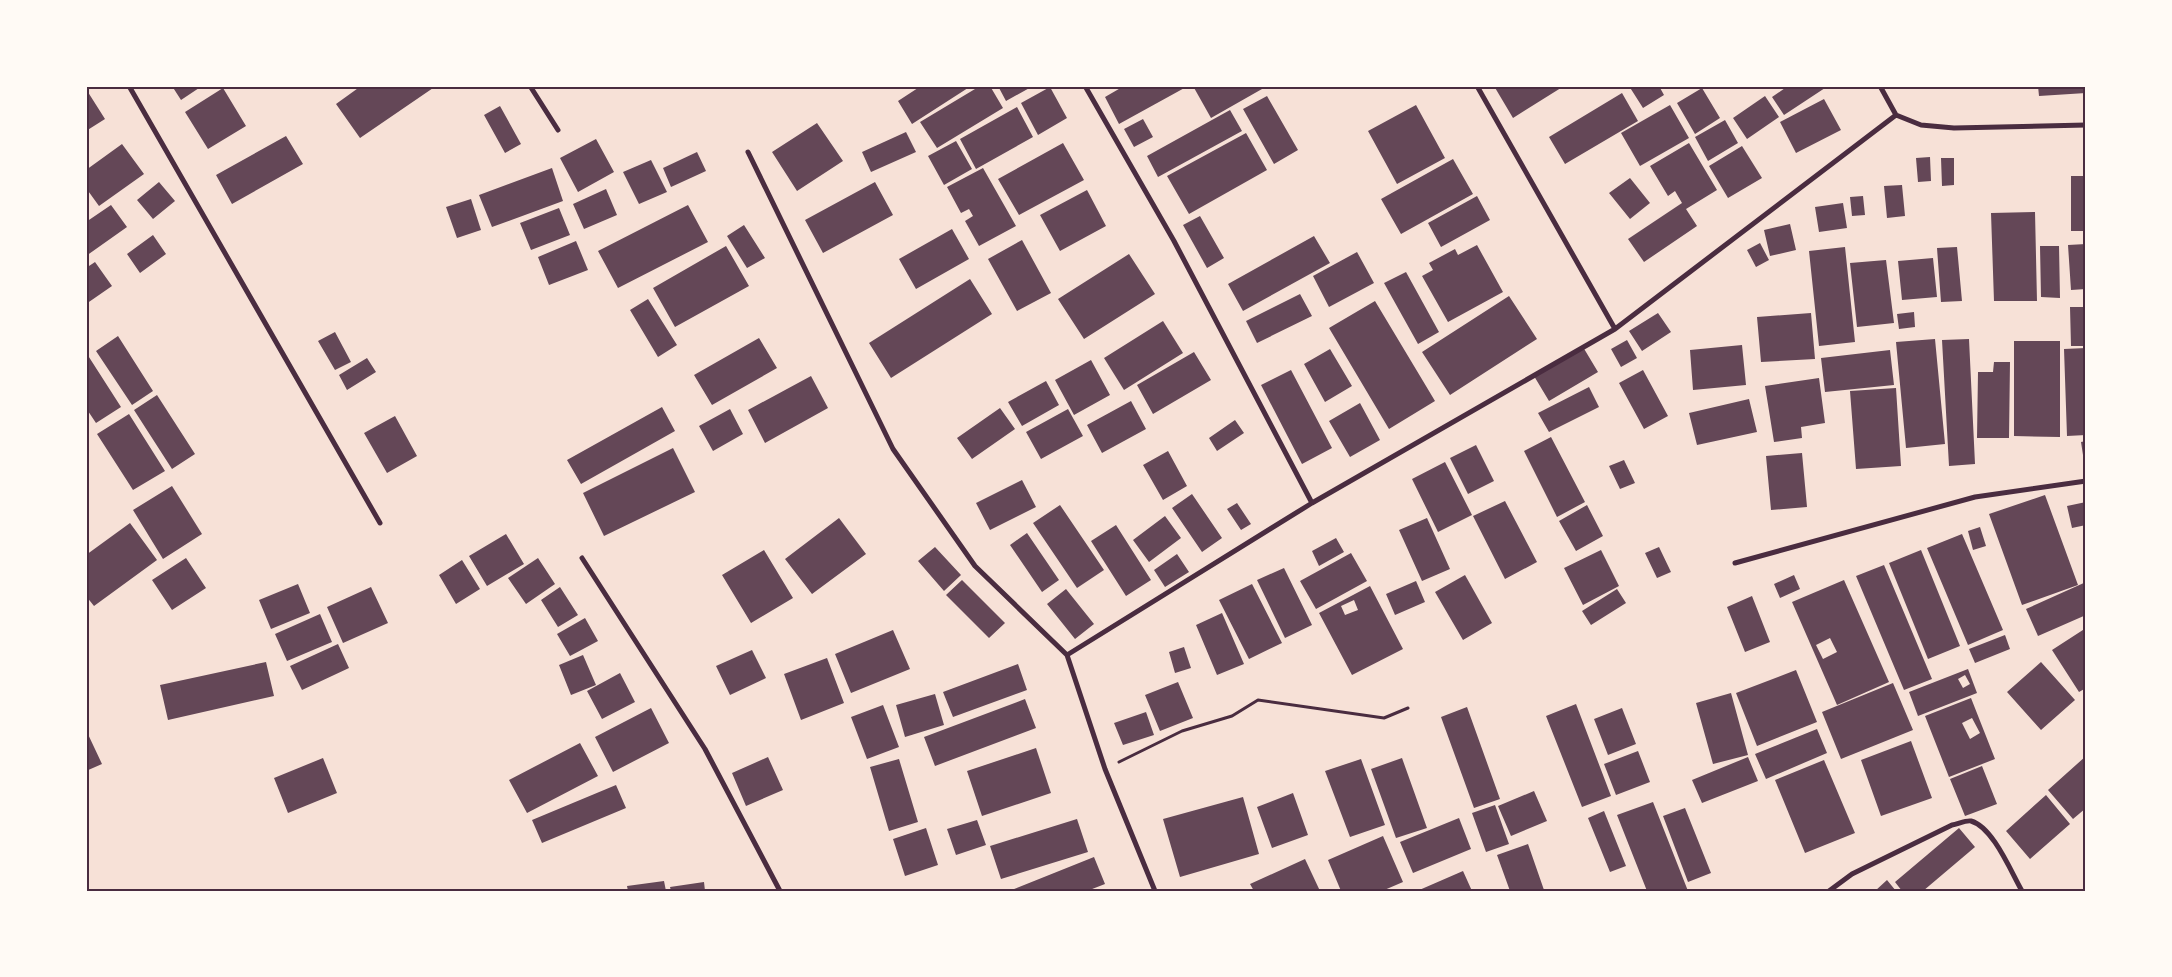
<svg xmlns="http://www.w3.org/2000/svg" width="2172" height="977" font-family="Cabin,sans-serif">
	<style>
		.building { fill: #644757; fill-rule: evenodd }
		.lines { fill: none; stroke-linecap: round; stroke-linejoin: round }
		.path { stroke: #4a2c40; stroke-width: 3 }
		.minor { stroke: #4a2c40; stroke-width: 5 }
		.neatline { fill: none; stroke: #4a2c40; stroke-width: 2 }
	</style>
	<rect width="100%" height="100%" fill="#f7e1d7"/>
	<!-- building -->
	<path class="building" d="M172,86H202L181,100Z
		M361,86H436L360,138L336,104Z
		M921,86H971L912,124L898,101Z
		M980,86H990L1003,108L937,148L920,122Z
		M998,86H1033L1006,101Z
		M1124,86H1188L1119,124L1105,97Z
		M1193,86H1260L1262,89L1211,118Z
		M1494,86H1564L1513,118Z
		M1629,86H1659L1664,95L1643,108Z
		M1788,86H1828L1784,115L1772,97Z
		M2038,86H2086V93L2039,96Z
		M1050,87L1067,118L1038,135L1021,103Z
		M223,88L246,126L208,149L185,112Z
		M1702,88L1720,118L1695,134L1677,103Z
		M86,89L105,119L86,131Z
		M1622,93L1638,121L1565,164L1549,137Z
		M1267,96L1298,150L1274,164L1243,109Z
		M1765,96L1779,117L1747,139L1733,118Z
		M1824,99L1841,130L1796,153L1780,122Z
		M1416,105L1445,158L1397,184L1368,131Z
		M1670,105L1689,138L1640,166L1621,133Z
		M500,106L521,144L505,153L484,115Z
		M1017,107L1033,137L976,169L960,139Z
		M1230,110L1242,131L1158,177L1147,156Z
		M1143,119L1153,137L1134,147L1124,129Z
		M1725,120L1738,143L1708,161L1695,137Z
		M817,123L843,161L797,191L772,152Z
		M906,132L916,152L871,172L862,152Z
		M1246,133L1267,170L1189,214L1167,176Z
		M286,136L303,164L232,204L216,175Z
		M596,139L614,172L578,192L560,158Z
		M956,141L972,169L944,185L928,156Z
		M1063,143L1084,180L1019,215L998,179Z
		M1689,143L1717,190L1686,209L1697,226L1644,262L1628,239L1682,203L1675,191L1668,196L1650,166Z
		M122,144L144,174L99,206L86,188V170Z
		M1742,146L1762,178L1728,198L1709,166Z
		M697,152L706,171L671,187L663,168Z
		M1930,157L1931,181L1918,182L1916,158Z
		M1941,158H1954V185L1942,186Z
		M1453,159L1473,194L1401,234L1381,199Z
		M651,160L667,192L639,204L623,172Z
		M552,168L563,201L492,227L479,195Z
		M983,168L1016,226L979,246L965,221L973,216L969,209L961,213L947,187Z
		M2071,176H2086V231H2071Z
		M1630,178L1650,203L1630,219L1609,193Z
		M159,182L175,201L153,219L137,200Z
		M875,182L893,215L823,253L805,220Z
		M1902,185L1905,216L1887,218L1884,186Z
		M606,189L617,215L584,229L573,204Z
		M1087,190L1106,226L1060,251L1040,215Z
		M1477,196L1490,220L1441,247L1428,223Z
		M1863,196L1865,215L1852,216L1850,197Z
		M471,199L481,230L457,238L446,207Z
		M1843,203L1847,228L1819,232L1815,207Z
		M111,205L127,227L86,256V222Z
		M688,205L708,242L618,288L598,251Z
		M559,208L570,235L531,250L520,223Z
		M2035,212L2037,301H1994L1991,213Z
		M1200,216L1224,258L1207,268L1183,225Z
		M1790,224L1796,250L1770,256L1764,230Z
		M744,225L765,258L747,268L727,236Z
		M952,229L969,259L916,289L899,259Z
		M153,235L166,254L140,273L127,254Z
		M1314,236L1330,263L1243,311L1228,284Z
		M1022,240L1051,293L1017,311L988,259Z
		M576,241L588,270L549,285L538,257Z
		M1760,243L1769,260L1756,267L1747,250Z
		M2086,244V289L2071,290L2068,245Z
		M1477,245L1503,292L1448,322L1422,276L1433,270L1429,263L1455,249L1458,255Z
		M726,246L749,286L675,327L653,288Z
		M2040,246H2059L2060,298L2041,297Z
		M1845,247L1855,342L1819,346L1809,251Z
		M1957,247L1962,301L1941,302L1937,248Z
		M1357,252L1374,283L1329,307L1313,276Z
		M1129,254L1155,294L1084,339L1058,299Z
		M1933,258L1937,297L1902,300L1898,261Z
		M1886,260L1894,323L1857,327L1850,263Z
		M95,262L112,286L86,304V268Z
		M1406,272L1439,332L1418,344L1384,283Z
		M970,279L992,314L891,378L869,343Z
		M1300,294L1312,316L1257,343L1246,321Z
		M1509,296L1537,339L1450,395L1422,352Z
		M648,299L677,345L658,357L630,310Z
		M1375,301L1435,401L1389,429L1329,328Z
		M2070,307H2086V346H2071Z
		M1914,312L1915,327L1899,329L1897,314Z
		M1658,313L1671,332L1642,351L1629,331Z
		M1811,313L1815,359L1761,362L1757,317Z
		M1163,321L1183,353L1124,390L1104,358Z
		M335,332L351,362L335,370L318,341Z
		M118,336L153,391L132,405L96,351Z
		M759,338L777,368L712,405L694,375Z
		M1935,339L1945,444L1906,448L1896,342Z
		M1969,339L1975,464L1949,466L1942,340Z
		M1627,340L1637,358L1621,367L1611,349Z
		M2014,341H2060V437L2014,436Z
		M1742,345L1746,385L1693,390L1690,350Z
		M1583,347L1598,372L1549,401L1534,376Z
		M2086,348V435L2067,436L2064,349Z
		M1330,349L1352,386L1325,402L1304,364Z
		M1890,350L1894,385L1825,392L1821,358Z
		M1194,352L1211,380L1153,414L1137,385Z
		M87,354L121,407L96,423L86,408Z
		M367,358L376,372L347,390L339,375Z
		M1091,360L1110,395L1074,415L1055,380Z
		M1994,362H2010L2009,438H1977L1978,372H1993Z
		M1291,370L1332,448L1302,464L1261,385Z
		M1643,370L1668,416L1644,429L1619,383Z
		M811,376L828,408L765,443L748,410Z
		M1819,378L1825,423L1801,427L1802,438L1774,442L1765,386Z
		M1046,381L1059,405L1022,426L1008,402Z
		M1589,387L1599,407L1549,432L1538,413Z
		M1896,388L1901,466L1856,469L1850,391Z
		M157,395L195,454L172,469L134,410Z
		M1749,399L1757,432L1697,445L1689,413Z
		M1131,401L1146,429L1102,453L1087,425Z
		M1360,403L1380,440L1350,457L1329,421Z
		M662,407L675,431L581,484L567,460Z
		M1000,408L1015,429L972,459L957,438Z
		M730,409L743,434L713,451L699,426Z
		M1068,409L1083,436L1041,459L1026,432Z
		M129,414L165,471L133,490L97,434Z
		M395,416L417,456L387,473L364,433Z
		M1235,420L1244,433L1217,451L1209,438Z
		M1551,437L1585,502L1557,517L1524,451Z
		M2086,441V468H2085L2081,442Z
		M1476,445L1494,481L1468,494L1450,458Z
		M673,448L695,492L604,536L583,493Z
		M1168,451L1187,486L1163,500L1143,465Z
		M1802,453L1807,507L1771,510L1766,456Z
		M1624,460L1635,483L1620,489L1609,466Z
		M1445,462L1472,515L1438,532L1412,479Z
		M1022,480L1036,507L990,530L976,503Z
		M172,486L202,534L163,559L133,510Z
		M1192,494L1222,538L1202,552L1172,508Z
		M2045,495L2078,585L2022,605L1989,514Z
		M1505,501L1537,562L1505,579L1473,516Z
		M2086,502V525L2072,528L2067,506Z
		M1237,503L1251,524L1241,530L1227,509Z
		M1060,505L1104,570L1077,588L1033,523Z
		M1587,505L1603,536L1576,551L1559,521Z
		M1165,516L1181,538L1149,562L1133,540Z
		M839,518L866,554L812,594L785,559Z
		M1427,518L1450,569L1422,581L1399,530Z
		M130,523L157,560L94,606L86,596V555Z
		M1116,525L1151,580L1126,596L1091,541Z
		M1980,527L1986,546L1973,550L1968,531Z
		M1027,533L1059,580L1042,592L1010,545Z
		M506,534L524,564L487,586L469,556Z
		M1962,534L2003,630L1968,645L1927,548Z
		M1336,538L1344,552L1319,566L1312,551Z
		M935,547L961,575L944,591L918,561Z
		M1659,547L1671,572L1657,578L1645,553Z
		M764,550L793,598L751,623L722,575Z
		M1601,550L1619,586L1583,605L1564,568Z
		M1921,550L1960,646L1928,659L1889,563Z
		M1351,553L1367,581L1316,609L1300,581Z
		M1177,554L1189,572L1165,587L1154,570Z
		M186,558L206,588L172,610L152,580Z
		M538,558L555,584L526,604L508,578Z
		M462,560L480,589L456,604L439,575Z
		M1884,565L1932,679L1904,690L1856,576Z
		M1284,568L1312,625L1285,638L1257,580Z
		M1465,575L1492,623L1463,640L1435,592Z
		M1794,575L1800,589L1780,598L1774,584Z
		M962,580L1005,623L989,638L946,595Z
		M1844,580L1889,682L1837,705L1792,602ZM1830,638L1837,652L1823,659L1816,645Z
		M1416,581L1425,602L1395,615L1386,594Z
		M2086,582V615L2038,636L2026,609Z
		M298,584L310,613L271,629L259,600Z
		M1252,584L1282,643L1249,659L1219,600Z
		M1370,586L1403,649L1352,675L1319,613ZM1354,600L1358,610L1345,615L1341,606Z
		M371,587L388,623L343,643L327,607Z
		M560,587L578,615L558,627L541,600Z
		M1066,589L1094,624L1075,639L1047,604Z
		M1617,589L1626,603L1591,625L1582,611Z
		M1752,596L1770,642L1745,652L1727,607Z
		M1222,613L1244,664L1217,675L1196,625Z
		M320,614L332,642L287,661L275,634Z
		M585,618L598,641L570,656L557,634Z
		M2086,628V688L2079,692L2052,650Z
		M893,630L910,669L851,693L835,654Z
		M2005,635L2010,649L1975,663L1969,649Z
		M338,644L349,668L302,690L290,666Z
		M1184,647L1191,668L1175,673L1169,652Z
		M752,650L766,678L730,695L716,666Z
		M583,655L596,685L571,695L559,665Z
		M827,658L844,703L801,720L784,674Z
		M266,662L274,696L168,720L160,685Z
		M2041,662L2075,700L2041,730L2007,692Z
		M1018,664L1027,690L953,717L943,692Z
		M1968,669L1977,693L1918,716L1909,692ZM1965,675L1970,684L1963,688L1958,679Z
		M1796,670L1817,722L1757,746L1736,693Z
		M620,673L635,702L602,719L587,691Z
		M1178,682L1193,718L1160,731L1145,695Z
		M1893,683L1913,730L1841,759L1822,712Z
		M1731,693L1748,755L1713,764L1696,703Z
		M935,694L944,725L905,737L896,705Z
		M1971,698L1995,759L1949,777L1925,716ZM1972,718L1980,733L1970,739L1962,723Z
		M1025,699L1036,728L935,766L924,737Z
		M1576,704L1611,796L1582,807L1546,716Z
		M883,705L899,747L867,759L851,717Z
		M1467,707L1500,799L1474,808L1441,717Z
		M651,708L669,743L613,772L595,737Z
		M1622,708L1636,744L1608,755L1594,719Z
		M1146,712L1154,735L1123,745L1114,723Z
		M1817,729L1827,753L1766,779L1755,754Z
		M86,730L102,764L86,771Z
		M1911,741L1932,798L1881,816L1861,760Z
		M580,743L598,776L527,813L509,780Z
		M1036,748L1051,793L982,816L967,771Z
		M1638,751L1650,782L1616,795L1604,764Z
		M2086,756V808L2073,819L2048,790Z
		M768,757L783,790L746,806L732,773Z
		M1748,757L1758,781L1702,803L1692,780Z
		M323,758L337,793L288,813L274,778Z
		M1402,758L1427,828L1396,838L1371,769Z
		M899,759L918,822L889,831L870,767Z
		M1361,759L1385,825L1350,837L1325,771Z
		M1824,760L1855,833L1805,853L1775,780Z
		M1982,766L1997,804L1965,816L1950,779Z
		M616,785L626,808L542,843L532,820Z
		M1534,791L1547,821L1511,836L1498,806Z
		M1293,793L1308,835L1272,848L1257,807Z
		M2046,795L2070,824L2030,859L2006,831Z
		M1243,797L1259,854L1180,877L1163,819Z
		M1653,802L1688,891H1647L1617,815Z
		M1495,805L1509,844L1486,852L1472,813Z
		M1685,808L1711,873L1688,882L1663,816Z
		M1604,811L1626,866L1610,872L1588,818Z
		M1459,818L1471,849L1413,873L1400,842Z
		M1077,819L1088,852L1001,879L990,846Z
		M977,820L986,845L956,855L947,829Z
		M926,828L938,865L905,876L893,839Z
		M1959,828L1975,847L1923,891H1902L1895,882Z
		M1383,836L1403,882L1382,891H1341L1328,860Z
		M1528,844L1544,890L1510,891L1497,855Z
		M1094,857L1105,884L1087,891H1009Z
		M1305,859L1320,891H1254L1250,884Z
		M1463,871L1472,891H1417Z
		M1887,880L1896,891H1875Z
		M664,881L666,891H628L627,886Z
		M704,882L705,891H671L670,887Z"/>
	<g class="lines">
		<!-- path -->
		<path class="path" d="M1119,762L1182,731L1232,716L1258,700L1384,718L1408,708"/>
		<!-- minor -->
		<path class="minor" d="M129,86L380,523
			M530,86L558,130
			M1085,86L1174,241L1312,503
			M1477,86L1615,329
			M1880,86L1896,115
			M748,152L893,449L975,566L1067,655L1105,769L1155,891
			M582,558L705,749L780,891
			M1735,563L1975,497L2086,481
			M1067,655L1312,503L1615,329L1896,115L1921,125L1954,128L2086,125
			M1829,891L1852,874L1952,825C1958,824 1966,820 1971,821C1993,827 2011,872 2022,891"/>
	</g>
	<!-- border -->
	<rect width="2172" height="977" fill="none" stroke="#fffaf5" stroke-width="175"/>
	<rect x="88" y="88" width="1996" height="802" class="neatline"/>
</svg>
